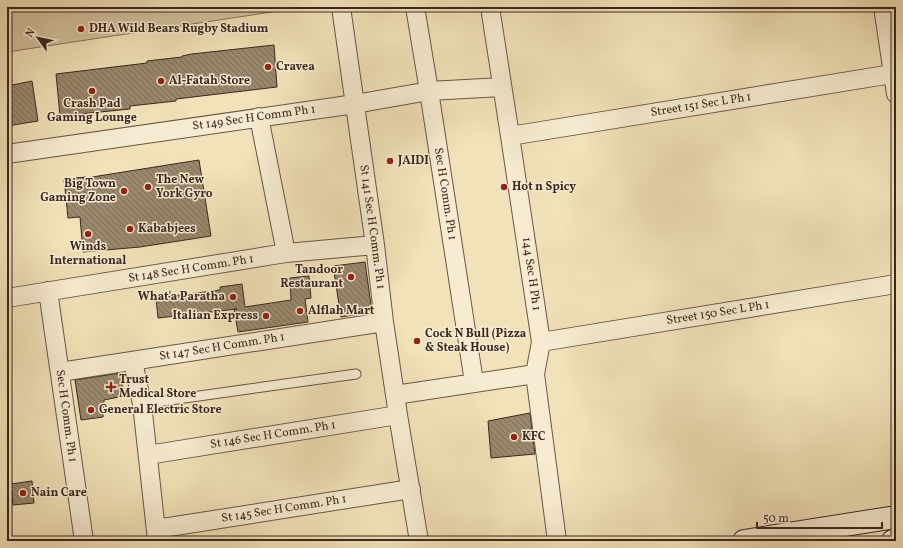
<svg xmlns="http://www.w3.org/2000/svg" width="903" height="548" font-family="Vollkorn,serif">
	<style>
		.green { fill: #d3c29e; stroke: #87745e }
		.building { fill: url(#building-back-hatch); stroke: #3b271d }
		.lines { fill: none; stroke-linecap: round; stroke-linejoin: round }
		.lane-casing { stroke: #695644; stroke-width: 11 }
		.street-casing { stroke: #695644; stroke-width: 20 }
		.secondary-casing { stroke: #3b271d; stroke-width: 24 }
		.lane { stroke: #f7ecd2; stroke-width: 9 }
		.street { stroke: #f7ecd2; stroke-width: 18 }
		.secondary { stroke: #f7ecd2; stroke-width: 22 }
		.poi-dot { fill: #8f2418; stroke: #f7ecd2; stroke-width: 1.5 }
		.labels { text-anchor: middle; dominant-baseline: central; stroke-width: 3; stroke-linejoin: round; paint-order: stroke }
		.poi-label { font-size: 12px; font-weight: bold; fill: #3b271d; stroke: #f7ecd2; text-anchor: start }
		.street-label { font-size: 12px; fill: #3b271d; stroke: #f7ecd2 }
	</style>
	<defs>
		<pattern id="building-back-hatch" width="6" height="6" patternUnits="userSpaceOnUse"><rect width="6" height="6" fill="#9a886e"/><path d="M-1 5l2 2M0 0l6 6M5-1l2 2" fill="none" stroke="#7f6f5a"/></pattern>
	</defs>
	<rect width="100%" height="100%" fill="#f2e2b9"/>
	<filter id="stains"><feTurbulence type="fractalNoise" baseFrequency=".005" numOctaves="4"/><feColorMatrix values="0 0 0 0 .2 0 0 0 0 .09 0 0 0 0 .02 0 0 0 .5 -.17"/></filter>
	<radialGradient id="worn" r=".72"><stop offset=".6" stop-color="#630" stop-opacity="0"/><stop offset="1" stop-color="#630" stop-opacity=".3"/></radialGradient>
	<!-- green -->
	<path class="green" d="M7,7H305L7,52Z"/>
	<!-- building -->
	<path class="building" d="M274,45L277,87L176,99V101L130,106V109L60,116L56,74L147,63V61L182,57V56L192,54Z
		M32,81L38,121L7,126V86Z
		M199,160L211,236L140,247L83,252L80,217L68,218L64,179L86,177V178Z
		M365,262L372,312L341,317L333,266Z
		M309,276L311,298L305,299L308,322L238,332L234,309H237L158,318L156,298L220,290V287L242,284L245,307L291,300L290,278Z
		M120,373L124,396L104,400L103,417L81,420L75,380Z
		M530,413L535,454L491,458L488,421Z
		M32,481L34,503L13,505L11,484Z"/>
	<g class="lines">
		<defs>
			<path id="lane" d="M142,404L356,374"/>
			<path id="street" d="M341,7L375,245L384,322L398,415L419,541
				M415,7L429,91L474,382
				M490,7L510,136L541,342L535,374L557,541
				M883,7L896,94
				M259,117L286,253
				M510,136L892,74
				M7,154L355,104L429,91L502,87
				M48,291L84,541
				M7,298L286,253L375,245
				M541,342L896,284
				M133,361L142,404L157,540
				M60,372L384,322
				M395,395L535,374
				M148,455L398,415
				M156,529L411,489"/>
			<path id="secondary" d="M744,541L896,517
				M893,541L896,540"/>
		</defs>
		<!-- lane casing -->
		<use href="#lane" class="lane-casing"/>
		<!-- street casing -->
		<use href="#street" class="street-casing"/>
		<!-- secondary casing -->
		<use href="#secondary" class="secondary-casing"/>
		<!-- lane -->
		<use href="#lane" class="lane"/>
		<!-- street -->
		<use href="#street" class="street"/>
		<!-- secondary -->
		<use href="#secondary" class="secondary"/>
	</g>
	<!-- markers -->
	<g class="poi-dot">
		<circle cx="81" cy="29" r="4"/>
		<circle cx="268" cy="67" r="4"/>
		<circle cx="161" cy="81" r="4"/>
		<circle cx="92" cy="91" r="4"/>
		<circle cx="390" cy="161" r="4"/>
		<circle cx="148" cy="187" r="4"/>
		<circle cx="504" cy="187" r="4"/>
		<circle cx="124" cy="191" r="4"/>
		<circle cx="130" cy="229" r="4"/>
		<circle cx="88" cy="234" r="4"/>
		<circle cx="351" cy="277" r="4"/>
		<circle cx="233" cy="297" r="4"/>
		<circle cx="300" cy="311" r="4"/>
		<circle cx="266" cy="316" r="4"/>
		<circle cx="417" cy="341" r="4"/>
		<path d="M109 381h4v4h4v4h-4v4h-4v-4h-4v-4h4z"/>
		<circle cx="91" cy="410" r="4"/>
		<circle cx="514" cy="437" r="4"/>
		<circle cx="23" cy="493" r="4"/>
	</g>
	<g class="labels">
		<!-- poi labels -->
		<g class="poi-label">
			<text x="89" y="29">DHA Wild Bears Rugby Stadium</text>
			<text x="276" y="67">Cravea</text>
			<text x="169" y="81">Al-Fatah Store</text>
			<text x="92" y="104" text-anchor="middle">Crash Pad<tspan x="92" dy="14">Gaming Lounge</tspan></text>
			<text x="398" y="161">JAIDI</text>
			<text x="156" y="180">The New<tspan x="156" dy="14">York Gyro</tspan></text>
			<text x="116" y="184" text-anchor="end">Big Town<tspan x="116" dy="14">Gaming Zone</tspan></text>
			<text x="512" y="187">Hot n Spicy</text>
			<text x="138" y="229">Kababjees</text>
			<text x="88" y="247" text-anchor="middle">Winds<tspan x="88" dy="14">International</tspan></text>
			<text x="343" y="270" text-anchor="end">Tandoor<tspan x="343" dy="14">Restaurant</tspan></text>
			<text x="225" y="297" text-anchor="end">What'a Paratha</text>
			<text x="308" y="311">Alflah Mart</text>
			<text x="258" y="316" text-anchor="end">Italian Express</text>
			<text x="425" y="334">Cock N Bull (Pizza<tspan x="425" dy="14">&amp; Steak House)</tspan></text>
			<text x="119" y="380">Trust<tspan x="119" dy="14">Medical Store</tspan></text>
			<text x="99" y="410">General Electric Store</text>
			<text x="522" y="437">KFC</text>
			<text x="31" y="493">Nain Care</text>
		</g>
		<!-- street labels -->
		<g class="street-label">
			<text transform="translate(701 105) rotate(-9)">Street 151 Sec L Ph 1</text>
			<text transform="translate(254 118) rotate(-8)">St 149 Sec H Comm Ph 1</text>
			<text transform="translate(445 194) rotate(81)">Sec H Comm. Ph 1</text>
			<text transform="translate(372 227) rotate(82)">St 141 Sec H Comm. Ph 1</text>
			<text transform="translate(191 269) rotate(-9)">St 148 Sec H Comm. Ph 1</text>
			<text transform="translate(531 274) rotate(82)">144 Sec H Ph 1</text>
			<text transform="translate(718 313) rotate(-9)">Street 150 Sec L Ph 1</text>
			<text transform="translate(222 347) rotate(-9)">St 147 Sec H Comm. Ph 1</text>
			<text transform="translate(66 416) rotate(82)">Sec H Comm. Ph 1</text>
			<text transform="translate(273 435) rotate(-9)">St 146 Sec H Comm. Ph 1</text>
			<text transform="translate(284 509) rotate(-9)">St 145 Sec H Comm. Ph 1</text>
		</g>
	</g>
	<!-- margin -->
	<rect width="903" height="548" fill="none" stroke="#f2e2b9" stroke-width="24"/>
	<rect x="8" y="8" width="887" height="532" fill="none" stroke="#3b271d" stroke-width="2"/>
	<rect x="12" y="12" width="879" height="524" fill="none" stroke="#3b271d"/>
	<!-- north arrow -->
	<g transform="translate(38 38) rotate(303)" stroke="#f7ecd2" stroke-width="3" paint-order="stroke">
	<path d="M0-3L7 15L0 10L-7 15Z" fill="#3b271d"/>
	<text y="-6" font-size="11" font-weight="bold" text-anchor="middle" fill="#3b271d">N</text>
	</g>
	<!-- scale -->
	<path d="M757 522v6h125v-6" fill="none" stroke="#3b271d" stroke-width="2"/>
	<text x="763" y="522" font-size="12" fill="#3b271d" stroke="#f7ecd2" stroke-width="3" paint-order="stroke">50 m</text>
	<rect width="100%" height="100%" filter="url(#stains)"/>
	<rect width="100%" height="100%" fill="url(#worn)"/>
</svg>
